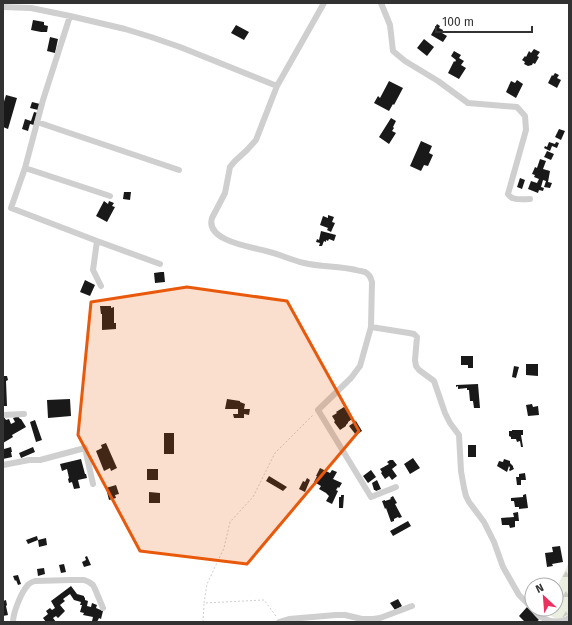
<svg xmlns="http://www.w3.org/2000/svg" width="572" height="625" font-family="'Fira Sans',sans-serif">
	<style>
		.forest { fill: url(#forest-firs) }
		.building { fill: #191919 }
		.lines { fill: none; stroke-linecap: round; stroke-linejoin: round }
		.path { stroke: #cfcfcf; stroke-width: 1; stroke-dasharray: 2 2; stroke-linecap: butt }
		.street { stroke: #cfcfcf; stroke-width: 6 }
		.marked { fill: #e8590c; fill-opacity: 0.2; stroke: #e8590c; stroke-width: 3; stroke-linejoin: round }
	</style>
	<defs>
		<pattern id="forest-firs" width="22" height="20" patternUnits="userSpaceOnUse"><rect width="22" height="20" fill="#eaefe0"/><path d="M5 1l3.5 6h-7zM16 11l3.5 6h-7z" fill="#c9cdc1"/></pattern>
	</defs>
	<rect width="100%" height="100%" fill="#fff"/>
	<!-- forest -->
	<path class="forest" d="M569,562V614L558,620L544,612L546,609H556V589Z"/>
	<!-- building -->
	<path class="building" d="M33,20L44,22V25L48,26L47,32H41L31,30Z
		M437,24L440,26L439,28L443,30L442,33L447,36L443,42L431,35Z
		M236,25L249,32L244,40L231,33Z
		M50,37L58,39L55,53L47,51Z
		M424,39L434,47L427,56L417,48Z
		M534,49L540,52L537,56L539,57L535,64L533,63L532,65L528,66L524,64L525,62L522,60L525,56L526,57L529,51L531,53Z
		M454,51L461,55L459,58L464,61L461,65L466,68L459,79L448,73L454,61L455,62L456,60L451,56Z
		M555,73L559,75L557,78L561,80L557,88L548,83L552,75L553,76Z
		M517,80L523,84L516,98L506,92L511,81L515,83Z
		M389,81L403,88L394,105L393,104L389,111L374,103L378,96L380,98Z
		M6,95L17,98L8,129L3,127V105Z
		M32,102L40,104L38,110L30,108Z
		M34,112L38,113L34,125L30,124L28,131L22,129L25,119L31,121Z
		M391,118L396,121L393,127L394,128L392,131L396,133L389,144L379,137Z
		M559,129L565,131L561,140L555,137Z
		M421,141L432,146L429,153L433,155L428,166L424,165L421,171L410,166Z
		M549,142L555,144L556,142L559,143L557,148L552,146L550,151L544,148L545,146L547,147Z
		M547,151L554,154L551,160L544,157Z
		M540,159L546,161L543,169L550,171L548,182L552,183L550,188L544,187L546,181L543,180L541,187L544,188L543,191L539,190L538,193L528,189L531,181L537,183L539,179L534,177L535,175L532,174L535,167L537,168Z
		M520,178L525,180L522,189L517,187Z
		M124,192H131L130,200L123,199Z
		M104,201L108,204L109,201L114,203L112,206L115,207L107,222L96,216Z
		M328,215L334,217L332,222L335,223L331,232L327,230L328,228L320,225L323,216L328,218Z
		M321,231L336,235L334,241L329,239L328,241L326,240V242L324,241L322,246H319L320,243L316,242L317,239L319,240Z
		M161,272H164L165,282L155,283L154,273Z
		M85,280L95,285L90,296L80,292Z
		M100,306H111V308L114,307V323H116V329L102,330V314H101Z
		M461,356H473V368H468V365H461Z
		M526,364H538V376L526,375Z
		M514,366L519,367L516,378L512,377Z
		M3,376H7L8,380L6,381L7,406H3Z
		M478,384L480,408H474L473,401H470L469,390H467V388L458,389V386L456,387V385Z
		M70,399L71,416L48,418L47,400Z
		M227,399L240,401V402L245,404L244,409H250L249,415L244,414V418H234L233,414H238V409H225Z
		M532,404L533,407L538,406L539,415L528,416L526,405Z
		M344,407L352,419L348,422V423L346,425V426L340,430L334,422L335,421L332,416L337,413L336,412Z
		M18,416L20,419H21L26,427L12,435L13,437L3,443V418L4,417L6,420L9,419L11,424L15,422L13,418Z
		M35,420L42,440L36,442L30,422Z
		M356,421L362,431L356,435L349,426Z
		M512,430H523V435H521L523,447H521L520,441L517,442L516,439H511V437L509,436V431H512Z
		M164,433H174V454H164Z
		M106,443L117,468L111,471L110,468L104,471L96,451L102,448L101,445Z
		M468,445H476V457H468Z
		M11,447L12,452H11L12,457L3,459V451H4V449Z
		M33,447L35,452L21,458L19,453Z
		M413,458L420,468L410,474L404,464Z
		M81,459L85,474H86L87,478L78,480L80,488L74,489L72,482L69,483L68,479L69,478L67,469L62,471L60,464Z
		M504,459L510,461V463L513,466V467L514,469L510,471L509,470L510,468L509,466L507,472L497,466L499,461L503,462Z
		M390,460H393L397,465L392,469L397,476L392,480L389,476L385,479L381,473L382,472L380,469L389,464L387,462Z
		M320,468L330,473L332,470L337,472L333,479L342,483L339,488L338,487L336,490L338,491L332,504L326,501L329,496L326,493L319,489L321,486L314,482L317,476H316Z
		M147,469H158V480H147Z
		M371,470L376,477L368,483L363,476Z
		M525,473L526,480H521V485H517L516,477H519V474Z
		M269,476L287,487L283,491L266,481Z
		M307,478L310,480L305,492L299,489L303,481L305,482Z
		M377,480L381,489L376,491L375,490H374L372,483Z
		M116,485L119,494L115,495L116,498L109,500L106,488Z
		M149,492L160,493V503H149Z
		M526,494L528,508L519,509V507H515L514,501H511V498L523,497V495Z
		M341,495H344L343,508H339V497H341Z
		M393,496L397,503L395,504L402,517L399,518L398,517L394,519V521L391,522L386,508L385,509L382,501L385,500V501L391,499L390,498Z
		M518,512L519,521H515V527L510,528L509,525H502L501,518L514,517L513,513Z
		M408,521L411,526L393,536L390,531Z
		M37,536L38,540L28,544L26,540Z
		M46,538L47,545L39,547L38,540Z
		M560,546L563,562L552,564L553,566L547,567L545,553L553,552L552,547Z
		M87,556L91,565L84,567L82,562L86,560L85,557Z
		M64,564L66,572L61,573L59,565Z
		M44,568L45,574L38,576L37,569Z
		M18,575L21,584L18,585L16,580L15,581L13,576Z
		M71,586L77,594L84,596V597L85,598V600L88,601L87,606L91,607L92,603L97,605L96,608L103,611L101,619L99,618L97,622L92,621L93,617L83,615L84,613L80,612L82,605H80L81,602L74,600L70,594L63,599L65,601L60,605L65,611L58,618L56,616L53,618L56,622H46L43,618L48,614L46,611L50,608L52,610L55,608L51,601Z
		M398,599L402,606L395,610L390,603Z
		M6,600L7,605L6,606L8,615L3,616V601Z
		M527,607L539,620L536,622H525L519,616Z"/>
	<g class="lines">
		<!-- path -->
		<path class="path" d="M276,616L264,600L204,603L207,584L224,548L230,522L253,497L275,453L313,415
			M203,622L204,604"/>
		<!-- street -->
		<path class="street" d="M324,3L277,86L256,140L247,150L235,161L230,167L225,193L212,218C205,241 252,247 266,251C279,254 291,260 304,263C321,267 339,266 356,270C359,271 363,271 365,272C369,274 371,278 372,282L371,327L360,366L351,378L318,410L371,497L396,487
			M381,3L390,25L393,51L405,61L438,81L468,103L517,107L525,116L526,130L508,194C512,201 522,199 530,199
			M3,7L31,8L70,16L125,29L151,37L180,47L277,86
			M70,16L43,100L25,168L11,208L97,241L93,270L101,286
			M37,122L179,170
			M25,168L110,196
			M97,241L160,264
			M371,327L409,333L414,334L417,337L415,360L416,366L419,370L434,381L445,413L450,423L459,435L461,471L464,488L466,496L469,502L484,522L494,542L503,567L519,595L532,608
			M3,415L24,414
			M3,465L29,460H40L85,448L93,484
			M533,609C536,612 539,617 543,618C550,622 562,623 569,618
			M13,622C13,613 21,593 27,586C29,583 32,582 35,581L71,580H84L89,582L93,585L95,589L103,608
			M279,622L289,619L336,615H345L362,619H373L380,618L412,606"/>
	</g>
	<!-- marked area -->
	<path class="marked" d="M187,287L287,301L359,431L247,564L140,551L78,435L91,302Z"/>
	<!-- border -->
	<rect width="572" height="625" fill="none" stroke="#323232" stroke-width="8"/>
	<!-- north arrow -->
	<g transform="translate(544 597) rotate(334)"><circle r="19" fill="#ffffff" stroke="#adadad"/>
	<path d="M0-3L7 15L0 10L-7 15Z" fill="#ec3160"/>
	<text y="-6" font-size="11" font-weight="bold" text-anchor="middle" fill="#323232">N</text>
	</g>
	<!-- scale -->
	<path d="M436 26v6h96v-6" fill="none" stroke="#323232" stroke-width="2"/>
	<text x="442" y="26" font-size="12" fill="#323232" stroke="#ffffff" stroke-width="3" paint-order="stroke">100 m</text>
</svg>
